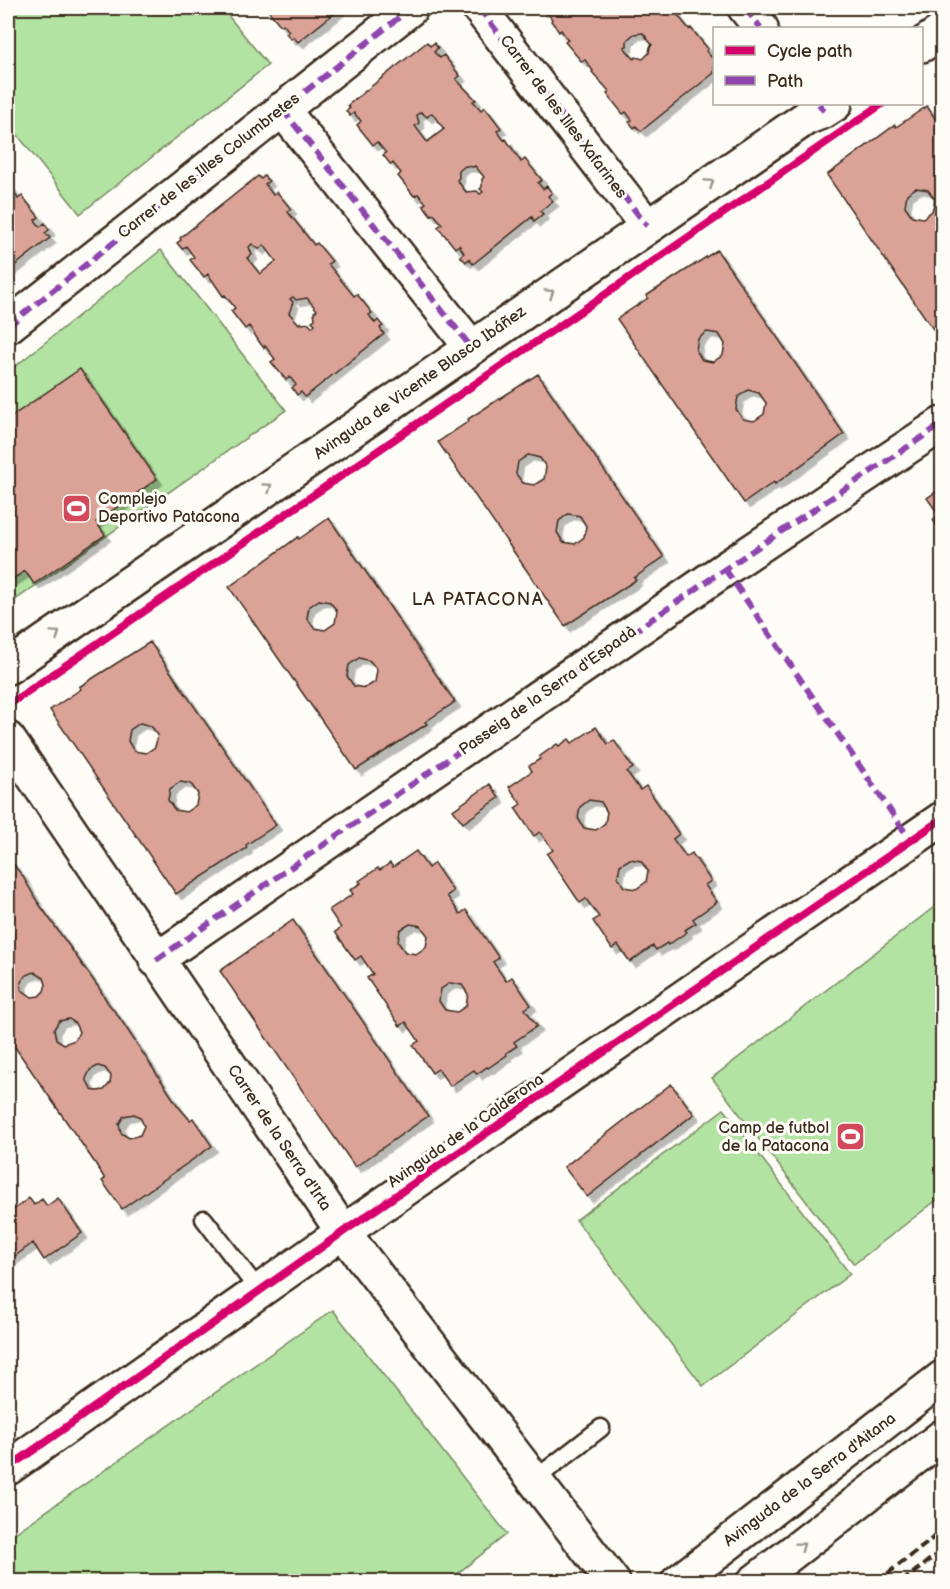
<svg xmlns="http://www.w3.org/2000/svg" width="950" height="1589" font-family="'Balsamiq Sans',sans-serif">
	<style>
		.green { fill: #b3e3a2; stroke: #778660; stroke-width: 1.5 }
		.lines { fill: none; stroke-linecap: round; stroke-linejoin: round }
		.stream { stroke: #70859b; stroke-width: 8 }
		.building { fill: #dba298; stroke: #3b2a1e; stroke-width: 1.5; fill-rule: evenodd; filter: url(#shadow) }
		.lane-casing { stroke: #3b2a1e; stroke-width: 21 }
		.street-casing { stroke: #3b2a1e; stroke-width: 38 }
		.secondary-casing { stroke: #3b2a1e; stroke-width: 38 }
		.lane { stroke: #fdfcf7; stroke-width: 16 }
		.street { stroke: #fdfcf7; stroke-width: 33 }
		.secondary { stroke: #fdfcf7; stroke-width: 33 }
		.rail { stroke: #3b2a1e; stroke-width: 4.5; stroke-dasharray: 9 4.5; stroke-linecap: butt }
		.quiet { stroke: #8e44ad; stroke-width: 6; stroke-dasharray: 12 6; stroke-linecap: butt }
		.cycleway-casing { stroke: #fdfcf7; stroke-width: 11 }
		.cycleway { stroke: #d6006c; stroke-width: 8 }
		.oneway { stroke: #9c938a }
		.labels { text-anchor: middle; dominant-baseline: central; stroke-width: 6; stroke-linejoin: round; paint-order: stroke }
		.street-label { font-size: 16px; fill: #3b2a1e; stroke: #fdfcf7 }
		.poi-label { font-size: 16px; fill: #3b2a1e; stroke: #fdfcf7; text-anchor: start }
		.neighbourhood-label { font-size: 18px; letter-spacing: 1.5px; fill: #3b2a1e; stroke: #fdfcf7 }
	</style>
	<defs>
		<filter id="shadow"><feDropShadow dx="5.5" dy="5.5" stdDeviation="0" flood-color="#0004"/></filter>
	</defs>
	<rect width="100%" height="100%" fill="#fdfcf7"/>
	<filter id="ink" filterUnits="userSpaceOnUse"><feTurbulence type="fractalNoise" baseFrequency=".0167" numOctaves="2"/><feDisplacementMap in="SourceGraphic" scale="12" xChannelSelector="R" yChannelSelector="G"/><feConvolveMatrix kernelMatrix="1 2 1 2 8 2 1 2 1" color-interpolation-filters="sRGB"/></filter>
	<g filter="url(#ink)">
		<!-- green -->
		<path class="green" d="M8,8H222L268,65L80,214L8,123Z
			M161,250L286,410L8,605V372Z
			M942,901V1196L854,1264L712,1078Z
			M724,1109L850,1274L703,1386L576,1220Z
			M333,1310L507,1534L448,1581H8V1538Z"/>
		<g class="lines">
			<!-- stream -->
			<path class="stream" d="M936,1582L942,1578"/>
		</g>
		<!-- building -->
		<path class="building" d="M266,8H341L298,42L293,37L291,39L286,33L289,31L283,24L281,26Z
			M538,8H672L689,29L691,28L708,49L706,51L711,57L713,55L714,57V73L641,131L636,126L634,128L629,122L632,120L626,112L623,114L607,94L609,91L592,72L593,71L585,60L582,62L565,42L568,40L561,30L559,32L555,26L551,21L552,19L543,8L541,11ZM643,33L652,45L650,47L649,53L643,59L636,57L634,59L624,47L627,46V40L634,34Z
			M427,42L430,46L434,43L438,48L434,52L440,58L444,55L460,76L456,79L476,100L473,101L481,110L485,107L501,128L497,131L504,140L506,139L521,162L525,159L542,180L538,183L543,189L547,186L552,193L548,196L553,201L540,211L543,214L534,221L532,217L473,264L469,259L466,262L460,256L464,253L459,245L455,248L438,227L442,224L434,214L431,215L423,205L426,203L418,194L414,196L398,176L401,173L393,163L391,165L383,155L386,153L377,142L373,145L357,125L361,121L354,113L350,116L346,111L350,108L348,105ZM421,112L427,117L432,113L444,129L427,142L415,126L419,123L417,115ZM465,166L473,167L475,166L484,177L482,179V187L480,189L483,192L480,194L477,191L466,192L457,180L459,178V171Z
			M927,106L942,129V342L827,175L895,125L896,127ZM916,188L928,190L935,200L932,211L923,218L912,216L905,206L907,194Z
			M258,176L261,179L264,176L269,181L265,184L273,195L277,192L291,209L288,212L314,245L317,243L332,261L328,264L354,296L357,294L372,313L369,315L375,323L378,320L383,326L380,328L384,334L305,397L301,392L297,395L292,388L296,385L290,377L286,380L271,362L275,359L265,346L264,348L260,343L249,326L245,329L231,311L235,308L225,295L223,296L208,274L204,277L190,260L194,257L186,246L182,249L177,243L181,240L180,238ZM252,244L259,249L264,245L276,261L260,274L247,258L252,255L249,247ZM293,297L296,300L307,298L317,310L314,312L315,319L312,321L315,324L312,327L309,323L302,324L301,322L299,324L289,313L293,302L290,299Z
			M8,182L18,199L22,196L39,217L35,220L40,227L45,223L49,230L45,233L50,238L8,271Z
			M717,250L844,434L775,484L774,482L744,503L617,319L648,298L646,296ZM707,332L719,334L725,344L723,355L713,362L702,360L696,350L698,339ZM748,390L759,393L766,403L764,414L754,421L743,419L736,409L738,397Z
			M80,369L157,479L96,522L105,535L34,584L25,571L8,582V419Z
			M538,374L664,557L634,578L636,580L565,626L438,442L469,421L468,419ZM528,455L540,458L546,467L544,479L534,485L523,483L516,474L518,462ZM568,514L580,516L586,526L584,537L575,544L563,542L557,532L559,521Z
			M942,488V533L933,520L939,515L927,498Z
			M329,518L455,702L425,722L427,724L356,770L229,587L298,537L299,539ZM319,600L330,602L337,611L335,623L325,630L314,628L307,618L309,607ZM359,658L370,661L377,670L375,682L365,688L354,686L347,676L349,665Z
			M150,642L276,825L246,845L247,848L176,894L50,710L81,689L79,687ZM140,723L151,726L158,735L155,747L146,753L134,751L128,741L130,730ZM180,782L191,784L198,794L196,805L186,812L175,810L168,800L170,789Z
			M596,727L608,744L614,740L633,768L627,772L640,790L646,786L679,834L673,839L686,857L692,853L711,881L705,885L717,902L693,919L696,923L685,930L687,932L668,945L667,943L656,950L653,946L630,962L618,945L612,949L593,921L599,917L586,899L580,903L547,854L553,850L540,832L534,836L515,808L521,804L509,787L532,771L529,766L540,759L539,757L557,744L559,746L569,739L572,743ZM589,800L601,802L607,812L605,823L596,830L584,828L578,818L580,807ZM630,859L641,861L648,871L646,882L636,889L624,887L618,877L620,865Z
			M490,784L499,798L463,823L453,810Z
			M416,851L428,868L434,863L453,891L447,896L460,914L466,910L499,958L493,962L506,981L512,977L531,1005L525,1009L537,1026L514,1042L517,1046L506,1053L507,1055L488,1068L487,1067L477,1074L474,1070L450,1086L438,1069L432,1073L413,1045L419,1041L406,1022L400,1026L367,978L373,974L361,956L355,960L335,932L341,928L329,910L353,894L350,890L361,883L359,881L378,868L380,870L390,863L393,867ZM410,924L421,926L428,936L426,947L416,954L405,952L398,942L400,930ZM450,983L462,985L468,994L466,1006L457,1012L445,1010L439,1001L441,989Z
			M8,858L22,875L37,901L99,988L108,1003L119,1017L178,1106L190,1120L193,1118L212,1146L122,1209L102,1181L105,1179L95,1163L8,1037V948L14,940L13,933L8,927ZM34,972L44,978L46,984L44,991L39,996L32,997L22,990L21,982L25,976ZM69,1019L75,1023L79,1032L75,1040L64,1044L56,1039L54,1029L59,1021ZM98,1066L105,1068L111,1076L110,1083L104,1090L97,1091L92,1090L86,1079L90,1070ZM134,1114L140,1117L144,1126L140,1135L129,1138L121,1133L119,1124L124,1116Z
			M293,920L428,1116L355,1167L220,971Z
			M671,1084L694,1114L587,1197L564,1167Z
			M29,1198L34,1205L42,1199L47,1206L58,1198L82,1233L44,1260L33,1243L8,1261V1211L9,1213Z"/>
		<g class="lines">
			<defs>
				<path id="lane" d="M204,1219L259,1291
					M534,1480L601,1428"/>
				<path id="street" d="M479,8L647,226
					M745,8L761,28
					M922,45L942,31
					M282,109L471,347
					M8,326L411,8
					M8,667L806,118L824,111L835,104
					M8,739L343,1232L613,1582
					M156,960L725,569L942,424
					M8,1468L343,1232L942,819"/>
				<path id="secondary" d="M678,1582L942,1378
					M754,1582L942,1437"/>
			</defs>
			<!-- lane casing -->
			<use href="#lane" class="lane-casing"/>
			<!-- street casing -->
			<use href="#street" class="street-casing"/>
			<!-- secondary casing -->
			<use href="#secondary" class="secondary-casing"/>
			<!-- lane -->
			<use href="#lane" class="lane"/>
			<!-- street -->
			<use href="#street" class="street"/>
			<!-- secondary -->
			<use href="#secondary" class="secondary"/>
			<!-- rail -->
			<path class="rail" d="M877,1582L942,1531
				M902,1582L942,1550"/>
			<!-- quiet -->
			<path class="quiet" d="M479,8L647,226
				M745,8L761,28
				M819,104L824,111
				M282,109L471,347
				M8,326L411,8
				M725,569L911,841
				M156,960L725,569L942,424"/>
			<defs>
				<path id="cycleway" d="M8,705L882,104
					M8,1468L343,1232L942,819"/>
			</defs>
			<!-- cycleway casing -->
			<use href="#cycleway" class="cycleway-casing"/>
			<!-- cycleway -->
			<use href="#cycleway" class="cycleway"/>
		</g>
		<!-- one-way arrows -->
		<defs><path id="oneway-chevron" d="M-2-3.5L2.5 0L-2 3.5" fill="none" stroke-width="1.6" stroke-linecap="round" stroke-linejoin="round" transform="scale(1.5)"/></defs>
		<g class="oneway">
			<use href="#oneway-chevron" transform="translate(710 183) rotate(-34)"/>
			<use href="#oneway-chevron" transform="translate(550 293) rotate(-35)"/>
			<use href="#oneway-chevron" transform="translate(268 487) rotate(-35)"/>
			<use href="#oneway-chevron" transform="translate(56 634) rotate(-35)"/>
			<use href="#oneway-chevron" transform="translate(801 1546) rotate(-37)"/>
		</g>
	</g>
	<!-- icons -->
	<defs>
		<symbol id="stadium-square" viewBox="-11 -11 22 22"><rect x="-9" y="-9" width="18" height="18" rx="4" fill="#d1495b" stroke="#fdfcf7"/><path d="M0-5a6.5 5 0 1 0 0 10a6.5 5 0 1 0 0-10ZM-3.5-1.8h7v3.6h-7Z" fill="#fff"/></symbol>
	</defs>
	<g fill-rule="evenodd">
		<use href="#stadium-square" x="60" y="492" width="33" height="33"/>
		<use href="#stadium-square" x="834" y="1120" width="33" height="33"/>
	</g>
	<g class="labels">
		<!-- street labels -->
		<g class="street-label">
			<text transform="translate(563 117) rotate(53)">Carrer de les Illes Xafarines</text>
			<text transform="translate(209 166) rotate(-38)">Carrer de les Illes Columbretes</text>
			<text transform="translate(420 383) rotate(-35)">Avinguda de Vicente Blasco Ibáñez</text>
			<text transform="translate(548 691) rotate(-35)">Passeig de la Serra d'Espadà</text>
			<text transform="translate(466 1131) rotate(-35)">Avinguda de la Calderona</text>
			<text transform="translate(279 1138) rotate(56)">Carrer de la Serra d'Irta</text>
			<text transform="translate(810 1480) rotate(-37)">Avinguda de la Serra d'Aitana</text>
		</g>
		<!-- poi labels -->
		<g class="poi-label">
			<text x="98" y="499">Complejo<tspan x="98" dy="18">Deportivo Patacona</tspan></text>
			<text x="829" y="1128" text-anchor="end">Camp de futbol<tspan x="829" dy="18">de la Patacona</tspan></text>
		</g>
		<!-- neighbourhood labels -->
		<g class="neighbourhood-label">
			<text x="478" y="599">LA PATACONA</text>
		</g>
	</g>
	<!-- margin -->
	<rect width="950" height="1589" fill="none" stroke="#fdfcf7" stroke-width="30"/>
	<rect x="15" y="15" width="920" height="1559" fill="none" stroke="#3b2a1e" stroke-width="2" filter="url(#ink)"/>
	<!-- legend -->
	<rect x="713" y="27" width="210" height="78" fill="#fdfcf7" stroke="#afa8a0" stroke-width="1.5"/>
	<rect x="725" y="46" width="30" height="9" fill="#d6006c" stroke="#afa8a0" stroke-width="1.5"/>
	<text x="767" y="57" font-size="18" fill="#3b2a1e">Cycle path</text>
	<rect x="725" y="76" width="30" height="9" fill="#8e44ad" stroke="#afa8a0" stroke-width="1.5"/>
	<text x="767" y="87" font-size="18" fill="#3b2a1e">Path</text>
</svg>
